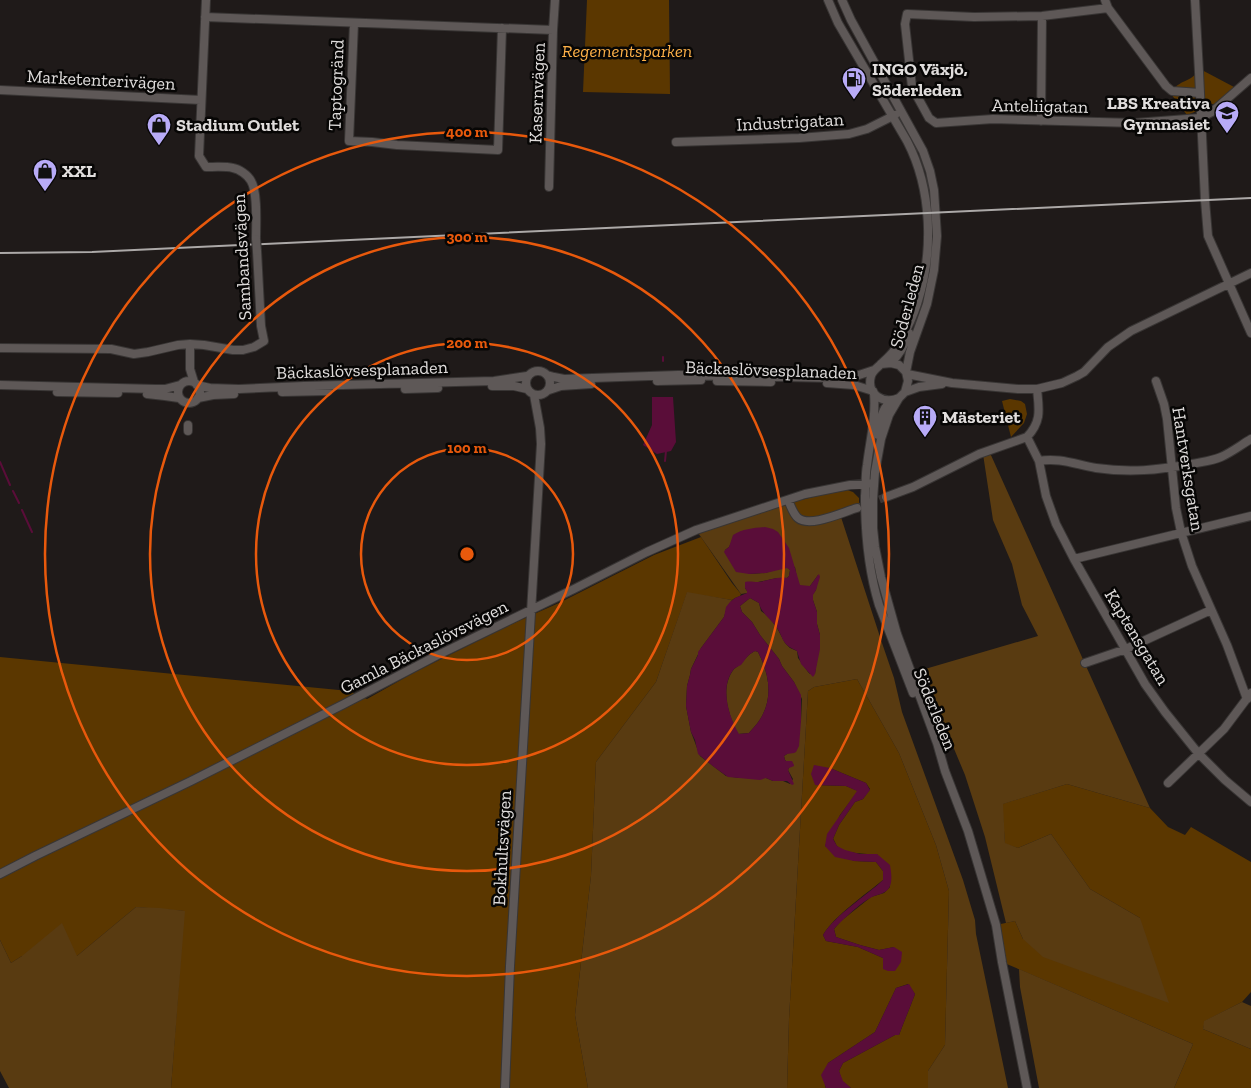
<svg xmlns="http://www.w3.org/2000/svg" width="1251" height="1088" font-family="'Zilla Slab',serif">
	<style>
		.green { fill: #5b3700; fill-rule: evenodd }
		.forest { fill: #593b11 }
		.water { fill: #5a0d39; fill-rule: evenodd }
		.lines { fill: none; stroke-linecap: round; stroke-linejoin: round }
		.stream { stroke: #5a0d39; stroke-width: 2 }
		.minor-tunnel { stroke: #3c3736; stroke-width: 8; stroke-dasharray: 8 4; stroke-linecap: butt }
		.minor-casing { stroke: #383534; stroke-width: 10 }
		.minor { stroke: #5e5857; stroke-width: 8 }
		.rail { stroke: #aca9a8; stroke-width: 2 }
		.minor-bridge-casing { stroke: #383534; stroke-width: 10; stroke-linecap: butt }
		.minor-bridge { stroke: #5e5857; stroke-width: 8 }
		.ring { fill: none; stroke: #e8590c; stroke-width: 2.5 }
		.labels { text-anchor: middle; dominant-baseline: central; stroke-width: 5; stroke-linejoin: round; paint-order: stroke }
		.park-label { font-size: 18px; font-style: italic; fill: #fdb048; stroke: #070605 }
		.poi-label { font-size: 18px; font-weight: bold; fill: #e0dddc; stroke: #070605; text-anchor: start }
		.street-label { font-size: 18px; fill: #e0dddc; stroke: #070605 }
		.centre { fill: #e8590c; stroke: #070605; stroke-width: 2.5 }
		.ring-label { font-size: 15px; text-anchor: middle; font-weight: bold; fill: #e8590c; stroke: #070605; stroke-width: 5; stroke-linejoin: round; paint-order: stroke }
	</style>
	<rect width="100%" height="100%" fill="#1f1a19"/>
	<!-- green -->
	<path class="green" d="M587,0H669L670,94L583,92Z
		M1200,69L1234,87L1216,105L1208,103L1197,111L1187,115L1171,94C1175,84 1182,83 1191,78C1194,76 1197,72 1200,69Z
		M1010,399L1021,401L1025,404L1027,414L1024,423L1011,437L1002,401Z
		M847,490L853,492L859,498V510L802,519L789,503L829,493Z
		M701,537L732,583L741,594L740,596L735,598L732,600L687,593L656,682L596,762L591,876L575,1015L588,1088H171L184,911L136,907L77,956H22L11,963L0,940V657L349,691L367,699L415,672L516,622L559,603L654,555Z
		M857,679L899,753L936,845L949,891L945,1045L928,1071V1088H851L842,1081L839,1071L843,1063L895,1035H899C904,1021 910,1008 915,994L908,984L896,988L875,1032L828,1063L825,1086L826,1088H787L789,1019L808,691L814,687ZM830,768L866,783L870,789L863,799L855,802L839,825L833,839C834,839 836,845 837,846C845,854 866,854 877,854L890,887L884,893L871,897L841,921L834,929L836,937L860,945L879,950L894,947L883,969V958L858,947L826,941L823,935C835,915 865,895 883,880V871L876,862L854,861L825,846L840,815L858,791L846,786L815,785Z
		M1067,784L1150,808L1168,827L1185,835L1191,827L1251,862V992L1242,1002L1205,1021L1203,1029L1251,1049V1088H1174L1193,1044L1002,962L996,925L1015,921L1023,939L1140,918L1090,889L1051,834L1018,848L1005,844L1002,804Z"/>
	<!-- forest -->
	<path class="forest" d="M990,453L1150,808L1067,784L1003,804L1005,843L1018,848L1051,834L1090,889L1140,918L1169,1003L1043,957L1023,939L1015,921L1006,923L985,837L965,775L939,713L925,669L1038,636L1022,605L1012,564L993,520L983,454Z
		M788,500L802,519L840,514L882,643L894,678L902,712L963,880L975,920L976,934L1008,1088H928V1071L945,1045L949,891L936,845L899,753L857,679L814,687L808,691L789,1019L787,1088H588L575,1015L591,876L596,762L656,682L687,592L732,600L727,607L724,617L701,648L691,669L690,675L687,686L686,706L691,732L700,756L726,776L739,778H766L773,781H783L790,784L793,779L788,770L792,761H786L785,760L784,756L787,754L801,721L802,699L794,682L782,666L779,659L760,635L752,622L742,612L740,606L750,598L759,603L761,611L768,616L777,628L785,643L790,648L797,651L798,658L808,672L810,674H815L820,635L817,624V612L813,600V594L816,590L818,575L810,586H801L798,584L795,567L730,545L729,547L725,550L749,574L765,573L785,567L788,568L790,570L789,576L787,578H777L758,582H746L745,583V588L747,591V593L741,594L696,530Z
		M755,651L758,652C768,671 773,694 763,714C760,721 754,727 749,733L738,734C729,716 719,688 734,669C736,667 739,666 740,664C747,658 746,656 755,651Z
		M136,907L160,908L185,911L171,1088H9L0,1071V940L11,963L22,956L62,923L77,956Z
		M1019,969L1193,1044L1174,1088H1039L1020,987Z
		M1242,1002L1251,1006V1049L1203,1029L1204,1021Z"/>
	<!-- water -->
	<path class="water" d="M652,397H673L676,442L671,451L657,454L643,445L652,425Z
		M765,527L773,529L778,532L789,548L800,585L810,586L818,575L819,574L820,577L816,590L813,595V600L817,612V624L820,635V649L815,674L813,677L801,664L797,651C794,649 790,648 787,645C782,641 781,633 777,628C771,619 761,613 759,603L750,598L740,606L742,612L752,622L760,635L779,659L782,666L794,682L801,695V721L799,746L796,752L794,753L787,754L784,756L785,760L786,761H792L794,765V766L789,768L788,770L794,784L792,785L787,781H773L766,778L760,780L728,777L714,767L698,754L695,740L691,732L686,706L687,686L690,675L691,669L698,655V652L724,617L726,607L730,602L735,598L747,593V591L745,588V582C750,581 753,582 758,582C767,581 777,576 787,578L789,576L790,570L787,568L766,573L749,574L736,572L724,552L725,550L729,547L733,535C743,529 753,528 765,527ZM755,651L758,652C768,671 773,694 763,714C760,721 754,727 749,733L739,734C729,717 719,687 734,669C736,667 739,666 741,665C747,658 746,656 755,651Z
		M814,765L830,768L866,783L870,790L863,799L855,802L839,825L833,839L837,846L845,850L860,854H877L890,865C891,871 893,882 889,888C885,894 878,894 872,897C863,901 841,921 834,929L836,937L860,945L879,950L894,947L902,952L901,962L895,971H888L883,969V958L858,947L826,941L823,935C836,914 865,897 883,880V871L876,862L854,861L835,857L825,846L827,834L857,791L846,786L815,785L811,774Z
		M909,984L915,994C910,1008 904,1021 899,1035H895L843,1063L839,1071L843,1081L851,1088H826L821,1075L828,1063L875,1032L896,988Z"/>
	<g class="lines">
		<!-- stream -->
		<path class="stream" d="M663,357V361
			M665,461L666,451
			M0,462L10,485
			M13,491L19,503
			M22,510L32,532"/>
		<!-- minor-tunnel -->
		<path class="minor-tunnel" d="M857,508L886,497"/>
		<defs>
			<path id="minor" d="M206,0L199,156L206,167C214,167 225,166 233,168C239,169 248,175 251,181C258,192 256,225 256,239
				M828,0L838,23L907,141C932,189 934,252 917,304C913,317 907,329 900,342C896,349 890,356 883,362C879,367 873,369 871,376C866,394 883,405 899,398
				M842,0L851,20L923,151L930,171L934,190L937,236L934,270L927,304L910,352L906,372
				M1105,0L1108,8L1166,86L1172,91L1200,93
				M1195,0L1199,72L1205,200L1208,236L1251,333
				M1108,8L1042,16L974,17L907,14L905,24L912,87L929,118L936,123L993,119L1135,123L1200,118L1212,112L1251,78
				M205,17L553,30
				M354,23L349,141L372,142L397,145L498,150L502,28
				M0,90L201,100
				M1041,121L1042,16
				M676,142L799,138L849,134L867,129L895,115
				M549,187L553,30L555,0
				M190,344V369L194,382
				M0,348L111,349L134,354L148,352L178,345L190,344L204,345L233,350H243L254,347L264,341L261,326L257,251
				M891,363C900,354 905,345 909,333
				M881,364L891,363L899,365L906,372L908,381L905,392L899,398L889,415L881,439L875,472L873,500V528L875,547L881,577L897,634L937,743L945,771L968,831L996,925L1002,962L1027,1088
				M526 383a12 12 0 1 1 24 0a12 12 0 1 1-24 0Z
				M907,374L952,383L1018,389H1037L1062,383L1077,376L1084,372L1108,347L1131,331L1251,273
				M547,375L554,377L564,379L678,375L834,378L856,376L874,370
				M178 392a11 11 0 1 1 22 0a11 11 0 1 1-22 0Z
				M657,381L701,380
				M717,381L771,382
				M1156,381L1164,404L1167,419L1176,508L1181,532L1192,566L1227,645L1247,699
				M827,383L854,385L873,391
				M0,385L156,389H165L180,385
				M197,385L210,388L239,389L304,386L494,381L527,376
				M492,386H514L527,389
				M405,389L438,388
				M549,390L561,386L591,384
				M57,392L118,393
				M282,392L328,391
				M905,392L919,387L942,384
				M874,393C876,419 870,440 867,465C865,475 866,486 865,496C865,533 868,569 879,605L913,693
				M147,394L165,396L179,398
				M198,398L213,395L234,394
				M188,431V425
				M878,435C879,424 881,409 891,401
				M1027,437L1039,461L1046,496L1056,524L1074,559L1145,684L1165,712L1198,753L1225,780L1251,802
				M1027,437C1042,421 1039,409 1037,389
				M1039,461C1059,457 1077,465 1096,468C1131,473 1157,470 1192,464C1201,462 1212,461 1221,457C1232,452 1241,445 1251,439
				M886,497L913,487L979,454L1027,437
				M788,500C791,506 793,514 798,518C810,528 843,512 857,508
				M1074,559L1251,516
				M1085,663L1126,649L1211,610
				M1168,783L1224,729L1251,693
				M0,874L35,856L191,781L344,704L436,656L574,589L647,552L696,530L805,494L850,485L874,483
				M505,1088L510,966L541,444L540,428L534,395"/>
		</defs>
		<!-- minor casing -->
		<use href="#minor" class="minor-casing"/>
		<!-- minor -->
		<use href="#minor" class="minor"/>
		<!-- rail -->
		<path class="rail" d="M0,253L92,252L1251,198"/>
		<defs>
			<path id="minor-bridge" d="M256,239L257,251"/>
		</defs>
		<!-- minor-bridge casing -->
		<use href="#minor-bridge" class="minor-bridge-casing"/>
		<!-- minor-bridge -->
		<use href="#minor-bridge" class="minor-bridge"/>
	</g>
	<!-- distance rings -->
	<g class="ring">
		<circle cx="467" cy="554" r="106"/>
		<circle cx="467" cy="554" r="211"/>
		<circle cx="467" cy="554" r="317"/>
		<circle cx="467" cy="554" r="422"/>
	</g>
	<!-- icons -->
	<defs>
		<symbol id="fuel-pin" viewBox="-11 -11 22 30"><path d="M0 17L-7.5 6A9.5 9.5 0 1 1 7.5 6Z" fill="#b8abf7" stroke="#070605"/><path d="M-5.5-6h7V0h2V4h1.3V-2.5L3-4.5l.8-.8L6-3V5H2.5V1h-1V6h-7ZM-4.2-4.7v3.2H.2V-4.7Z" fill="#111"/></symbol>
		<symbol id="school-pin" viewBox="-11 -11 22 30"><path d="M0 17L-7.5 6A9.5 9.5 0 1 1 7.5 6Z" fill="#b8abf7" stroke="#070605"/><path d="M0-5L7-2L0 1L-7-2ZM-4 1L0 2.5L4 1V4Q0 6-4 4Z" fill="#111"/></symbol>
		<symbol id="shop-pin" viewBox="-11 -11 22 30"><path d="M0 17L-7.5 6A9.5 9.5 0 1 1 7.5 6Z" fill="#b8abf7" stroke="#070605"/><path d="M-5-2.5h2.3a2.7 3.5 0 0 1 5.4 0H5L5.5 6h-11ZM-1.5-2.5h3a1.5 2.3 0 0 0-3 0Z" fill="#111"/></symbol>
		<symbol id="building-pin" viewBox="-11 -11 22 30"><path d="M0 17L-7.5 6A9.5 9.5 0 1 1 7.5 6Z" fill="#b8abf7" stroke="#070605"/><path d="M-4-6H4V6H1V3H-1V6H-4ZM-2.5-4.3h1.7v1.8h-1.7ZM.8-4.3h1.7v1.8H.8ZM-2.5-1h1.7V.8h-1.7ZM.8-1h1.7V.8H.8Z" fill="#111"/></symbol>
	</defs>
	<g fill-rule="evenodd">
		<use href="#fuel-pin" x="840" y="65" width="28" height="38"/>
		<use href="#school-pin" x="1213" y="99" width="28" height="38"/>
		<use href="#shop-pin" x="145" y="111" width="28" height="38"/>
		<use href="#shop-pin" x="31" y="157" width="28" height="38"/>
		<use href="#building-pin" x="911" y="403" width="28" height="38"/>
	</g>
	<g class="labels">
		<!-- park labels -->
		<g class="park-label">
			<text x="627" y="51">Regementsparken</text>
		</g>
		<!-- poi labels -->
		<g class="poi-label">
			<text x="872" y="69">INGO Växjö,<tspan x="872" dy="21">Söderleden</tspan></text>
			<text x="1210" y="103" text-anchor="end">LBS Kreativa<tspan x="1210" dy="21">Gymnasiet</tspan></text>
			<text x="176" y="125">Stadium Outlet</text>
			<text x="62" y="171">XXL</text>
			<text x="942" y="417">Mästeriet</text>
		</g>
		<!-- street labels -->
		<g class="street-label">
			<text transform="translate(101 80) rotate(3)">Marketenterivägen</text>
			<text transform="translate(336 85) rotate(-88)">Taptogränd</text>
			<text transform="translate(537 93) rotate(-88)">Kasernvägen</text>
			<text transform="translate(1040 106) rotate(1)">Anteliigatan</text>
			<text transform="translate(790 122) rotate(-3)">Industrigatan</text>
			<text transform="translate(242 257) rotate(-93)">Sambandsvägen</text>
			<text transform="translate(907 306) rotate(-75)">Söderleden</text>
			<text transform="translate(362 370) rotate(-2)">Bäckaslövsesplanaden</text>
			<text transform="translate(771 370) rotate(2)">Bäckaslövsesplanaden</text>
			<text transform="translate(1188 469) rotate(81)">Hantverksgatan</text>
			<text transform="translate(1137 637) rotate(59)">Kaptensgatan</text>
			<text transform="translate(424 647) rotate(-27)">Gamla Bäckaslövsvägen</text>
			<text transform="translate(935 709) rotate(68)">Söderleden</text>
			<text transform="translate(502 848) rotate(-87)">Bokhultsvägen</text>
		</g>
	</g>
	<circle cx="467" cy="554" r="8" class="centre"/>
	<g class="ring-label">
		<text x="467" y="137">400 m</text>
		<text x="467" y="242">300 m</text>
		<text x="467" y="348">200 m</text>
		<text x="467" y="453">100 m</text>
	</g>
</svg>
